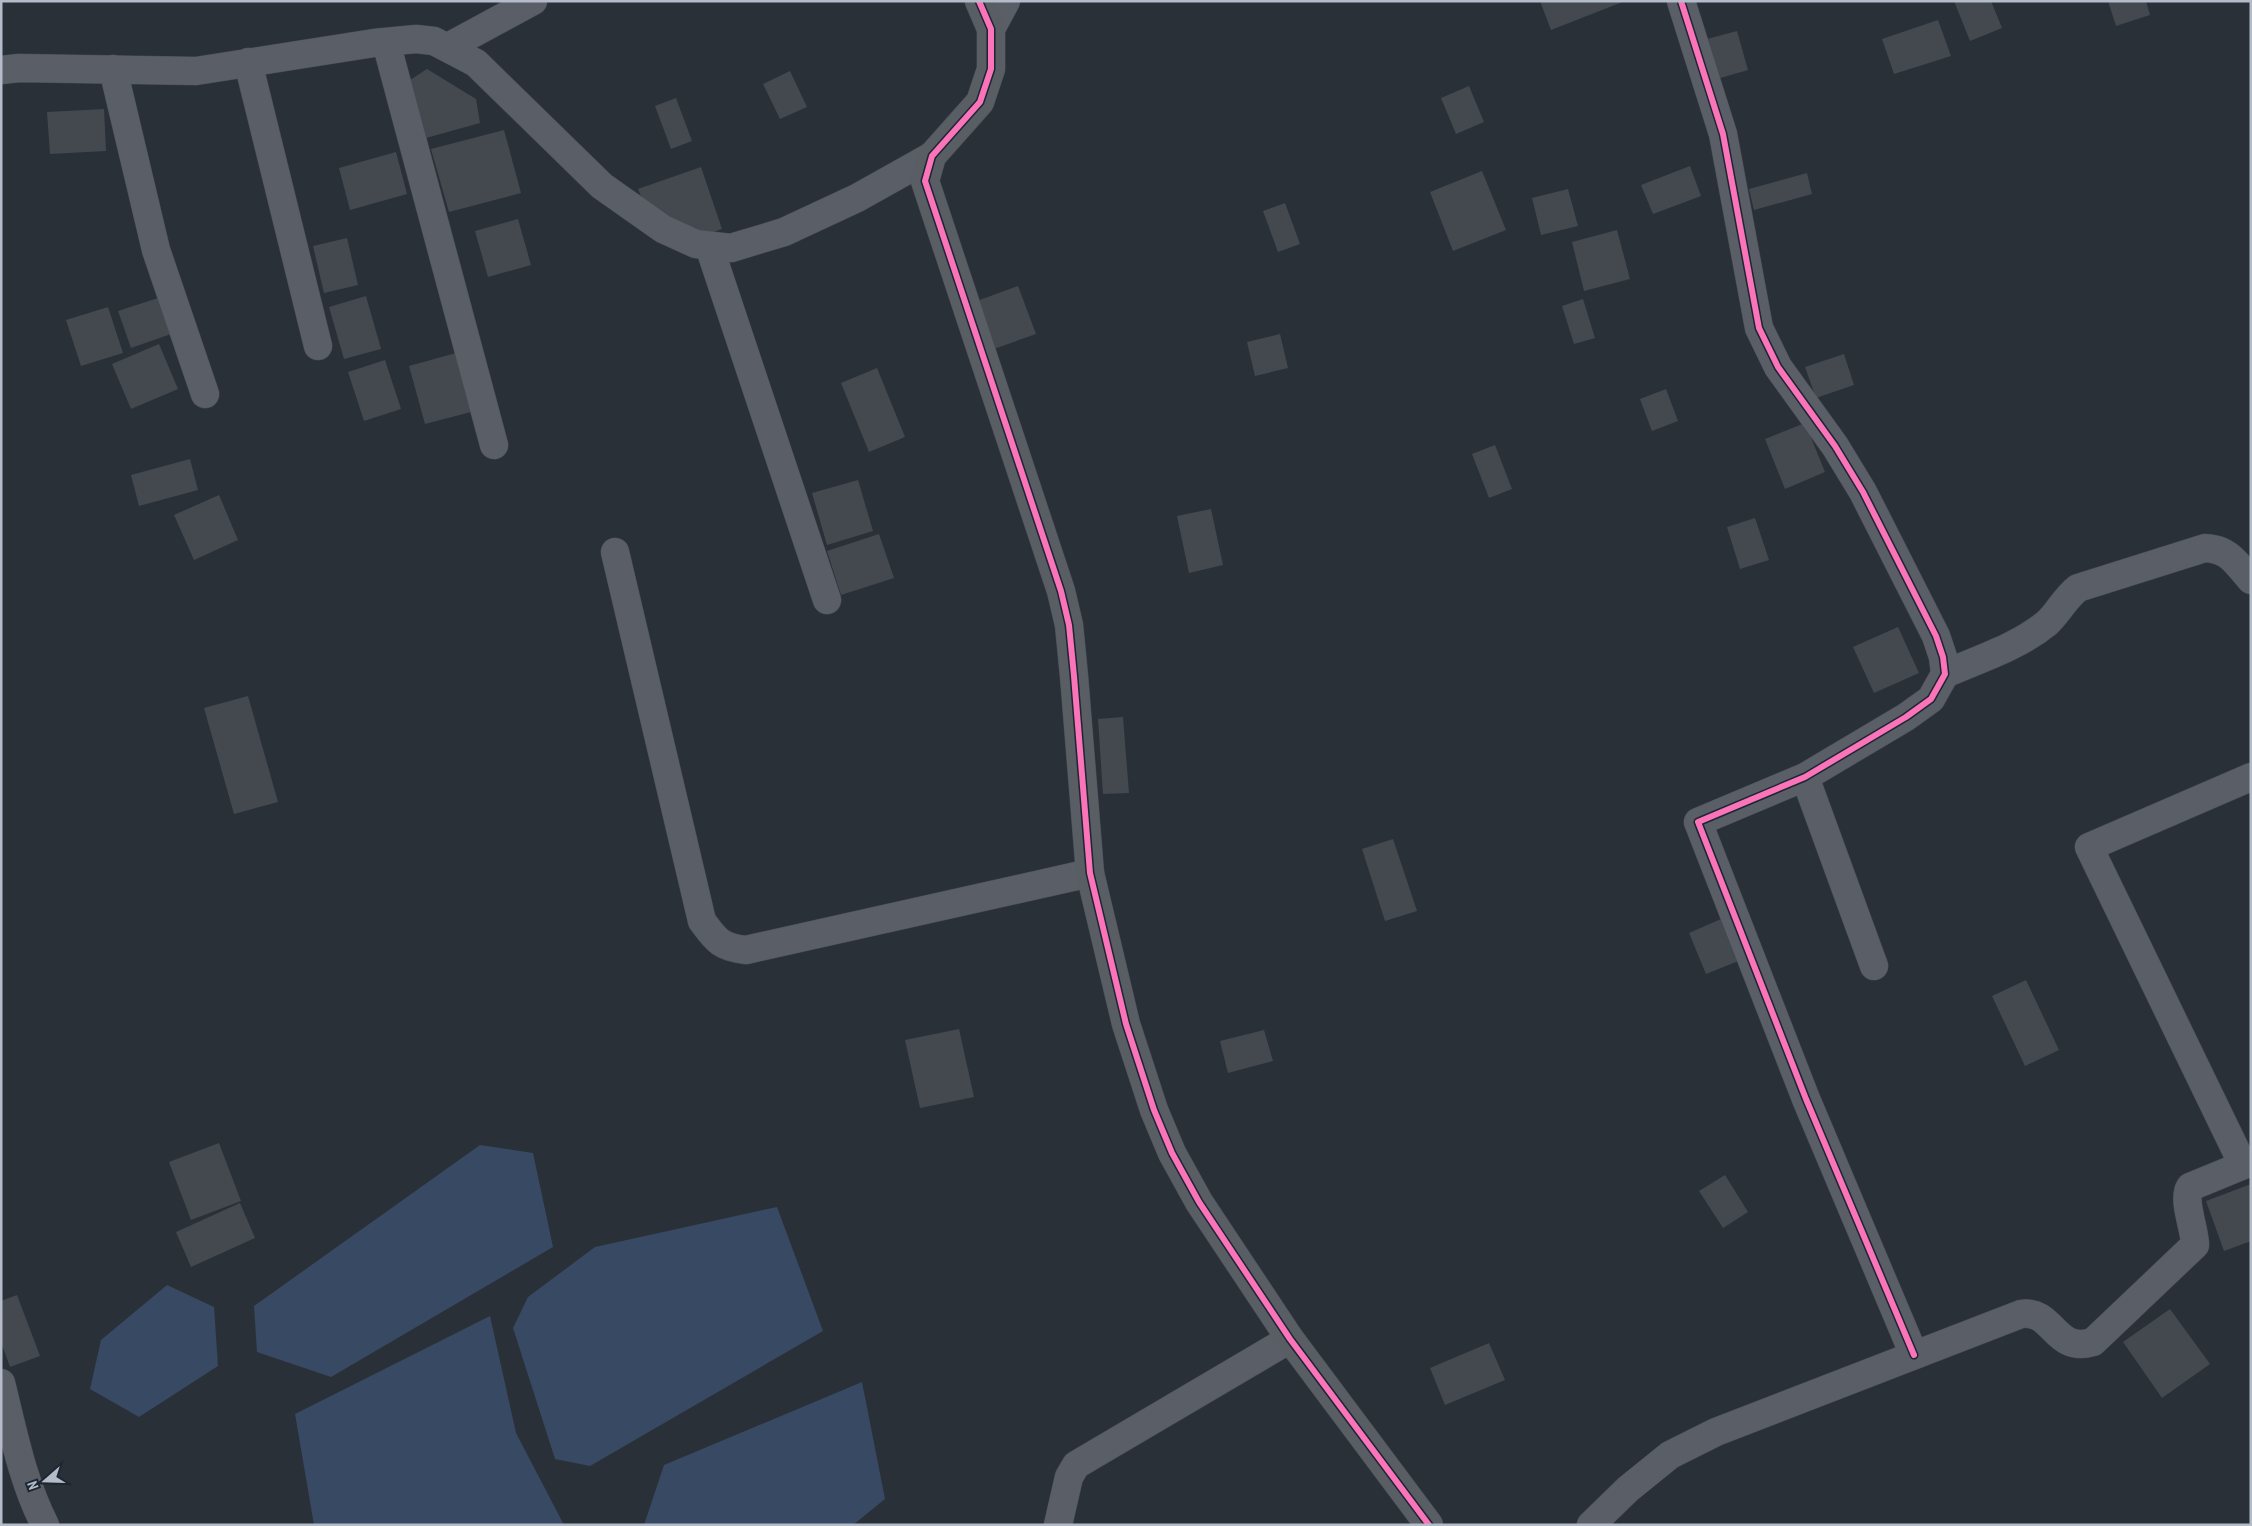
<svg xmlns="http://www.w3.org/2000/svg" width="2252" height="1526" font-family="'PT Sans Narrow',sans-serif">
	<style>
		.water { fill: #384963 }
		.building { fill: #444950 }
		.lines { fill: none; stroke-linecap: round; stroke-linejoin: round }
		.street-casing { stroke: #484c53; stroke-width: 29 }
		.secondary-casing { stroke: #484c53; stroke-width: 29 }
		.street { stroke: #5a5e66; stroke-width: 28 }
		.secondary { stroke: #595d64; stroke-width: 28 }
		.cycleway-casing { stroke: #1d2633; stroke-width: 9 }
		.cycleway { stroke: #fb73b8; stroke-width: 6 }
	</style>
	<rect width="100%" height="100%" fill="#2a3038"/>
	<!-- water -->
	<path class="water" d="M480,1145L533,1153L553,1247L331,1377L257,1352L254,1306Z
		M777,1207L823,1331L590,1466L555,1459L513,1328L528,1297L595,1247Z
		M167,1285L214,1307L218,1366L139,1417L90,1389L101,1340Z
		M490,1316L516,1433L564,1525H314L295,1414Z
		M862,1382L885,1499L853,1525H644L664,1465Z"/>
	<!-- building -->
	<path class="building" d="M1540,1H1625L1551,30Z
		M1954,1H1991L2002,28L1970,41Z
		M2108,1H2146L2150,15L2116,26Z
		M1938,20L1951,56L1894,74L1882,39Z
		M1737,31L1748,70L1717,79L1707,39Z
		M427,69L476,99L480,123L426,138L410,80Z
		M790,71L807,107L780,119L763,84Z
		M1469,86L1484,122L1456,134L1441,98Z
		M676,98L692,141L671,149L655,106Z
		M104,109L106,151L50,154L47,112Z
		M504,130L521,193L449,212L431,149Z
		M396,152L407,194L350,210L339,168Z
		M1690,166L1701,196L1653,214L1641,185Z
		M701,167L722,229L705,235L645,206L638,189Z
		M1482,171L1506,230L1453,251L1430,192Z
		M1807,173L1812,194L1754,210L1749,189Z
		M1568,189L1578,226L1541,235L1532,198Z
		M1285,203L1300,244L1278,252L1263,211Z
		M518,219L531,265L488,277L475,231Z
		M1617,230L1630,279L1584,291L1572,242Z
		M347,238L358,285L324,293L313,246Z
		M1018,286L1036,334L991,350L974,302Z
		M366,296L381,349L344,359L329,307Z
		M158,298L171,334L131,348L118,311Z
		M1583,299L1595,338L1574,344L1562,306Z
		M108,307L123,353L81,366L66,320Z
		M1280,334L1288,368L1255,376L1247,342Z
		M159,344L178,389L131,409L112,364Z
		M456,353L471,412L425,424L409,366Z
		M1844,354L1854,385L1816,398L1805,367Z
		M385,360L401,409L364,421L348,372Z
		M877,368L905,437L869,452L841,383Z
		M1666,389L1678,421L1652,431L1640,399Z
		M1805,423L1825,472L1785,489L1765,439Z
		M1495,445L1512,489L1489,498L1472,454Z
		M190,459L198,490L139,506L131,475Z
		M858,480L873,531L827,545L812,493Z
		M219,495L238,540L194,560L174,515Z
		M1211,509L1223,565L1189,573L1177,516Z
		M1755,518L1769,560L1740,569L1727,527Z
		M879,534L894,578L841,595L827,551Z
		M1898,627L1919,673L1874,693L1853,647Z
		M248,696L278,802L234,814L204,708Z
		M1123,717L1129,793L1103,794L1098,719Z
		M1393,839L1417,911L1385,921L1362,849Z
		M1728,916L1746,958L1706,974L1689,933Z
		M2026,980L2059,1050L2025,1066L1992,996Z
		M959,1029L974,1097L920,1108L905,1040Z
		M1264,1030L1273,1061L1228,1073L1220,1041Z
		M219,1143L241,1201L191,1220L169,1162Z
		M1725,1175L1748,1212L1723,1228L1699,1191Z
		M2251,1184V1241L2224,1251L2206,1201Z
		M240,1203L255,1238L191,1267L176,1232Z
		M17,1295L40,1356L10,1367L1,1342V1301Z
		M2170,1309L2210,1364L2162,1398L2123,1342Z
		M1489,1343L1505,1380L1445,1405L1430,1368Z"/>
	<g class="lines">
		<defs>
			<path id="street" d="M1681,1L1723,134L1759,328L1778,367L1835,446L1863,492L1936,636L1943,657L1945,674L1931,699L1906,717L1805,777L1698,822L1806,1099L1914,1355
				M991,29L1006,1
				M386,42L494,445
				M448,47L533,1
				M248,62L318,346
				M113,69L156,250L205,394
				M1,70L19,68L196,71L374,43L416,39L434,41L476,63L602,186L663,229L696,244L731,248L784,232L857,198L932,156
				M709,246L827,600
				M615,552L702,921C716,940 720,947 746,950L1090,873
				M1945,674C1979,659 2018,647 2047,623C2059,612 2064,599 2078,588L2205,548C2229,549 2236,563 2251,580
				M1805,777L1874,966
				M2243,1165L2089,847L2251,777
				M1,1383C13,1431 22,1480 45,1525
				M1058,1525L1069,1477L1076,1465L1290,1339
				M1591,1525L1628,1489L1670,1455L1716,1432L2021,1314C2054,1309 2054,1354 2093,1342L2195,1245C2195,1229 2182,1200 2190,1187L2251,1162"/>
			<path id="secondary" d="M979,1L991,29V69L980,102L932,156L925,181L1061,591L1069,625L1074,676L1090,873L1126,1024L1154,1110L1172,1153L1199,1202L1290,1339L1429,1525"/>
		</defs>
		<!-- street casing -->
		<use href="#street" class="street-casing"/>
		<!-- secondary casing -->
		<use href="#secondary" class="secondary-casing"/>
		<!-- street -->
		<use href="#street" class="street"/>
		<!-- secondary -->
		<use href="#secondary" class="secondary"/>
		<defs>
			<path id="cycleway" d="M979,1L991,29V69L980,102L932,156L925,181L1061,591L1069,625L1074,676L1090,873L1126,1024L1154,1110L1172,1153L1199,1202L1290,1339L1429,1525
				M1681,1L1723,134L1759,328L1778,367L1835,446L1863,492L1936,636L1943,657L1945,674L1931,699L1906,717L1805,777L1698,822L1806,1099L1914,1355"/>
		</defs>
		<!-- cycleway casing -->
		<use href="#cycleway" class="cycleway-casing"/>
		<!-- cycleway -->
		<use href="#cycleway" class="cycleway"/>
	</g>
	<!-- border -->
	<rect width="2252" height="1526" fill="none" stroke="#b4bcc9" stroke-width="5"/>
	<!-- north arrow -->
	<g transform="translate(45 1481) rotate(250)" stroke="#1d2633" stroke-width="4" paint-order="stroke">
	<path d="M0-4L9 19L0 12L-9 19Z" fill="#b4bcc9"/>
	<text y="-8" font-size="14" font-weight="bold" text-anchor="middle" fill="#b4bcc9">N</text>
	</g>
</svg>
